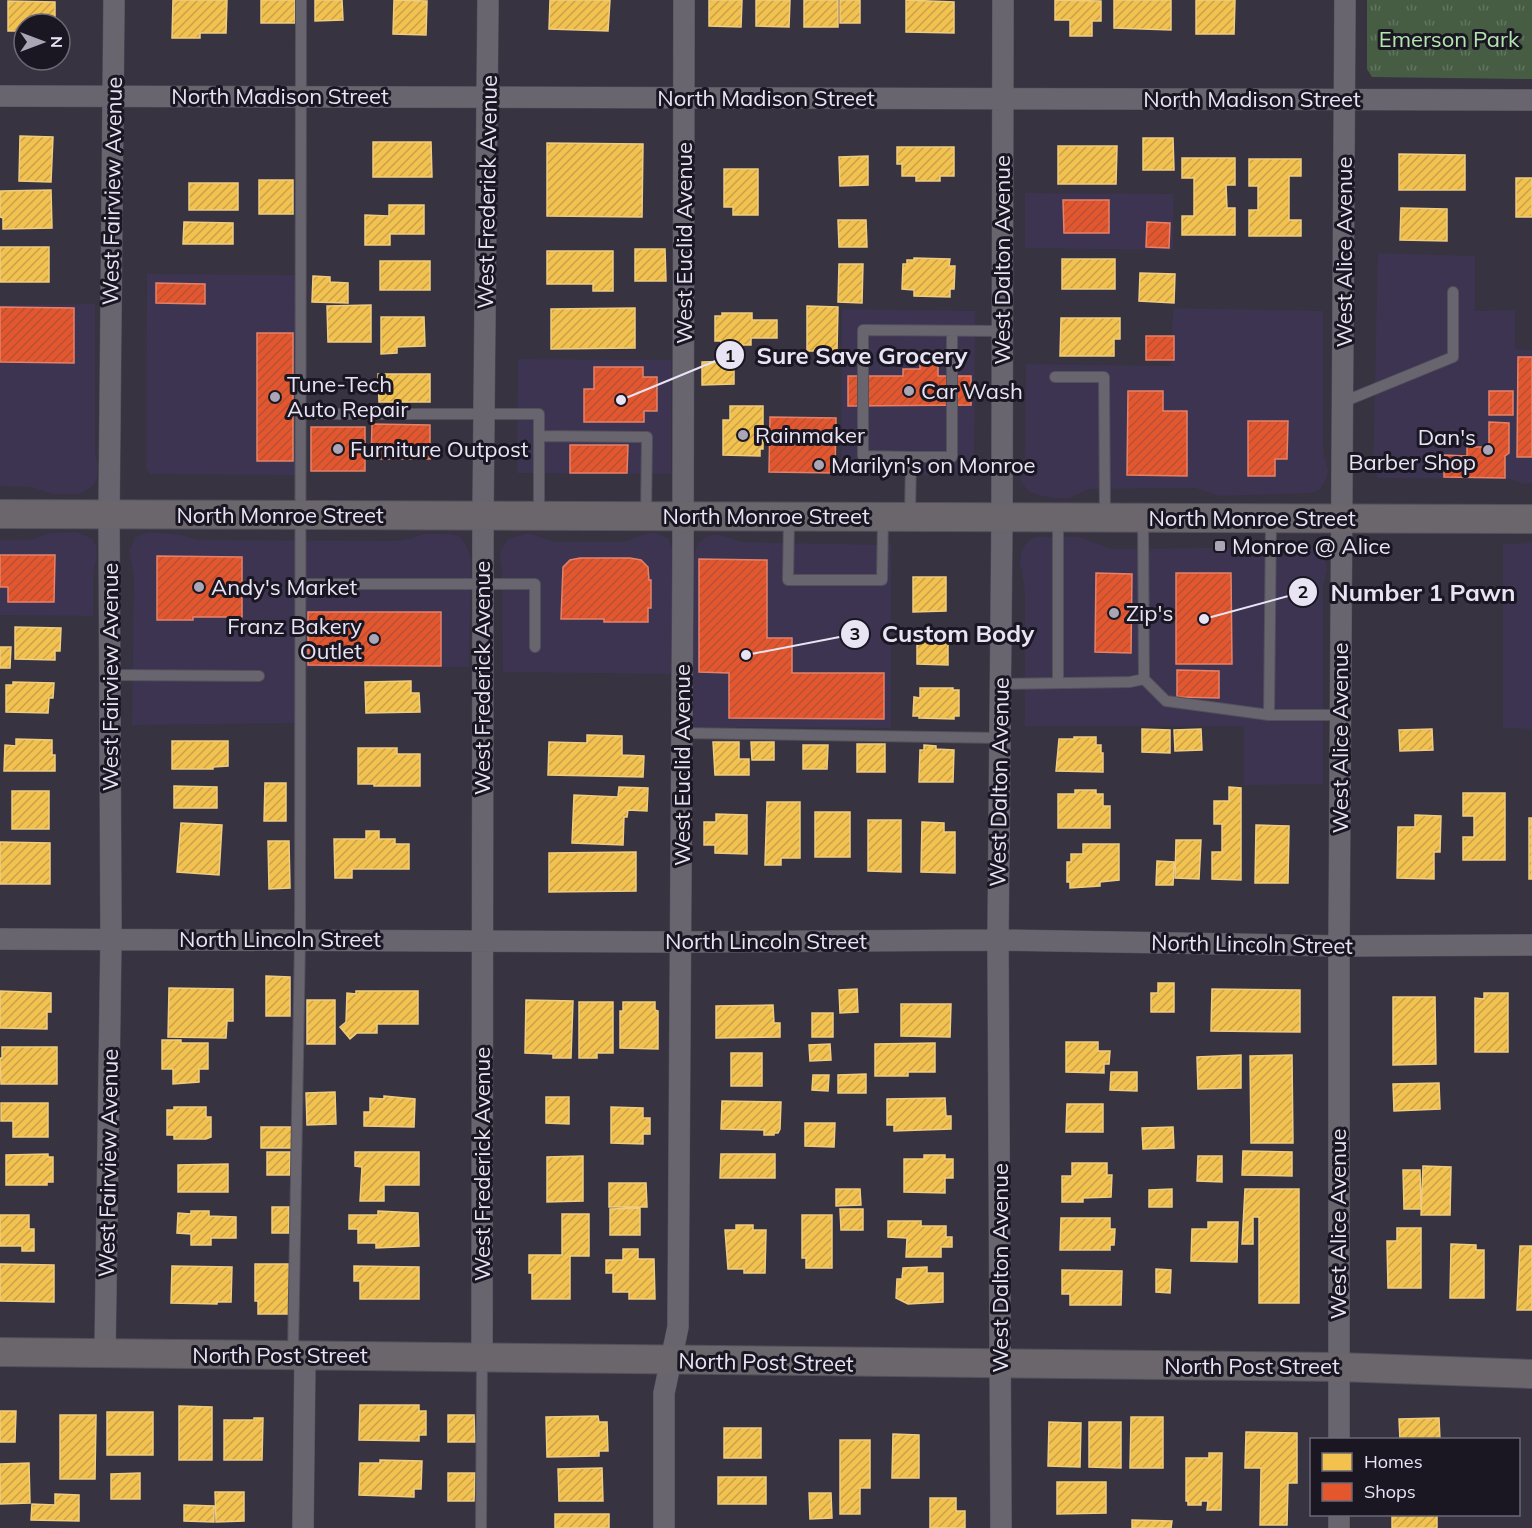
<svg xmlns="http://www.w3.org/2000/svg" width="1532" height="1528" font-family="Mulish,sans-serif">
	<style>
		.built { fill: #3d3451 }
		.park { fill: url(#park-tufts) }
		.homes { fill: url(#homes-hatch); stroke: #efcc80; stroke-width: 1.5 }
		.shops { fill: url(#shops-hatch); stroke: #e58169; stroke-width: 1.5 }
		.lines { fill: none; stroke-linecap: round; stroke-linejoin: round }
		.lane-casing { stroke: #53505c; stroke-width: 12 }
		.street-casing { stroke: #53505c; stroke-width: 22 }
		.secondary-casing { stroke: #53505c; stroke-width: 30 }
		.lane { stroke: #68656f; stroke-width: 10 }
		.street { stroke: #68656f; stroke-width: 21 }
		.secondary { stroke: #6b656c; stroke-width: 28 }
		.poi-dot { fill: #aaa6b5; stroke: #1a1723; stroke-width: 2 }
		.labels { text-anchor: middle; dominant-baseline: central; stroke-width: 6; stroke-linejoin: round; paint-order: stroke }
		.park-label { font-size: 22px; fill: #b3e5ae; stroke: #1a1723 }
		.street-label { font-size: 22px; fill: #e8e4f4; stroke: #1a1723 }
		.poi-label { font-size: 22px; fill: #e8e4f4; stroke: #1a1723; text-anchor: start }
		.leader { fill: none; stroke: #e8e4f4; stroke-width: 2 }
		.callout-dot { fill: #e8e4f4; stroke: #1a1723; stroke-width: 2 }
		.mark-label { font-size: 18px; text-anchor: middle; font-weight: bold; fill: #111 }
		.callout-label { font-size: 24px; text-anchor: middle; font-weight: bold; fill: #e8e4f4; stroke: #1a1723; stroke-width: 6; stroke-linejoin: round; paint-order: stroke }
	</style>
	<defs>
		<pattern id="park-tufts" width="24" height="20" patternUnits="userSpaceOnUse" patternTransform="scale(1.5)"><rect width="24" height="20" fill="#465d44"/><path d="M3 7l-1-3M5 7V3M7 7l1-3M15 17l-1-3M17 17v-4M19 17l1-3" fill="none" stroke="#617460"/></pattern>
		<pattern id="homes-hatch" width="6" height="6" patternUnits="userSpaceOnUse" patternTransform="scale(1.5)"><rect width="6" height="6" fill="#f2c14e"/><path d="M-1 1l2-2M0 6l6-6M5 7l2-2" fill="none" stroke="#c7a24d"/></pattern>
		<pattern id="shops-hatch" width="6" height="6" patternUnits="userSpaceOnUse" patternTransform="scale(1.5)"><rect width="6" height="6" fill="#e4572e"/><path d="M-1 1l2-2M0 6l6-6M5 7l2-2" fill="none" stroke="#b55136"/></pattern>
	</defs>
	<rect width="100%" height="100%" fill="#373340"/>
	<!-- built -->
	<path class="built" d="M1025,193L1173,194V250L1025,248Z
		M1378,253L1475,256V311L1515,310V349L1532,350V483L1524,484L1510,479L1378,478L1373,468Z
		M147,274L297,275L296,475L151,474L146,469Z
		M95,304V453L98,467L97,478L93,486L79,494H53L31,487L0,486V305Z
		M1173,308L1323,311V452L1328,470L1325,482L1320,489L1311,493L1220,496L1196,488L1089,489L1069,498H1051L1029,492L1021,482V473L1025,460L1026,364L1171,366Z
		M842,309L975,311L974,476L841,474Z
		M518,359L671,360V474L517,473Z
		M76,532L92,539L96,546L97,556L93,575V616L0,615V540H30L50,533Z
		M151,532L181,535L199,540L395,541L405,540L424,534H452L460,537L465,543L471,558L469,667L304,668L303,723L132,725L134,575L129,551L135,538L142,534Z
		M651,532L668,538L673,551V674L503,672L502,567L500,560L501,550L508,539L529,533L554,542H623Z
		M712,535H720L742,542L891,545V728L693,727L694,560L697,545L706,537Z
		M1037,537H1079L1111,549L1304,547H1310L1320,553L1325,558L1327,569L1323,587V784L1244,785V726H1025V590L1020,562L1021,552L1025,545L1029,540Z
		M1532,543V729L1503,728V544Z"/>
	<!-- park -->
	<path class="park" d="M1367,0H1532V79L1372,77L1367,69Z"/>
	<!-- homes -->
	<path class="homes" d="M173,0H227L226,33H200V38H172Z
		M261,0H295V23H261Z
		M315,0H342L343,20L315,21Z
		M394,0L427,1L426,35L393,34Z
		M550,0H610L608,31L549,29Z
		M709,0H742L741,27L709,26Z
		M756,0H790L789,27L756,26Z
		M804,0H838V27H804Z
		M840,0H860V23H840Z
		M906,0L954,2V33L906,32Z
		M1055,0L1101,1V21H1092V36H1070V20H1055Z
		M1114,0H1171V30L1114,28Z
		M1196,0H1235L1234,34H1196Z
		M8,1L55,2V24H24V31H8Z
		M20,136L53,137L51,182L19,181Z
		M1143,138H1173L1174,170H1143Z
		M373,142H431L432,177H373Z
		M547,143L643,144L642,217L547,216Z
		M1058,146H1117L1116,184H1058Z
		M897,147H954V176H940V181H916V176H902V164H897Z
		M1399,154L1465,155V190H1399Z
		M868,156V185L840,186L839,157Z
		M1182,158H1235V185H1226L1227,208H1235V235H1182V216H1194V178H1182Z
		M1249,159H1301V176H1289V220H1301V236H1249V210H1258V186H1249Z
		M724,169H758V215H733V207H724Z
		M1516,178H1532V217H1516Z
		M259,180H293V214H259Z
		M189,183H238V210H189Z
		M51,190L52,228L3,229V218L0,217V191Z
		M389,205H424V234H390V245H365V215L389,216Z
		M1401,208L1447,209V241L1400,240Z
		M838,220H866L867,247H839Z
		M184,222L233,223V244H183Z
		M0,247H49V282H0Z
		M635,249H665L666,281H635Z
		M547,251H613V291H593V284H547Z
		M914,258L950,259L949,266H955L954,289H950V297L914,296V290L902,289L903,264H907V260H914Z
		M1062,259H1115V289H1062Z
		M380,261H430V290H380Z
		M839,264H863L862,303L838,302Z
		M1140,273L1175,274L1174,303L1139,301Z
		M313,276L330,277V282L348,283V303L312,302Z
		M371,305V342H328L327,306Z
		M807,306L838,307L837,351H807Z
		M635,308V348L551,349V309Z
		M722,313H752V320H777V338H751V345H721V341H715V316H722Z
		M381,317H424L425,346L397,347V353L381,354Z
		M1061,318H1120V339H1114V356H1060Z
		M734,361V384L702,385V362Z
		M378,374H430V402H379Z
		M730,406H763V449H760V456L723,455V420H730Z
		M913,577H946V611L913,612Z
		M15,627L61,628L60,651H55V660L15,659Z
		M917,631H948V665L917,664Z
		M0,647H11L10,668H0Z
		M411,681V693H419L420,712L366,713L365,682Z
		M13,682L54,683L53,698H49L48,713L6,712V685H13Z
		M920,688H953V690H959V716H954V719L919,718V716H913L914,697L920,698Z
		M1142,729L1170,730V753L1142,752Z
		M1201,729L1202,750L1175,751L1174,730Z
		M1432,729L1433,750L1400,751L1399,730Z
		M587,735L622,736V755L644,756L643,777L548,775L549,742L587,743Z
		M1074,737H1096V745H1101V753H1103V772L1056,771L1059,739H1074Z
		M16,739L52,740V755H55V771H4L5,745L16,746Z
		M172,741H228V766L213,767V769H172Z
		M713,742H739V759H749V775H715Z
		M751,742H774V760H752Z
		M857,744H885V772H857Z
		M803,745H828L827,769H803Z
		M924,745L936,746V749L954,750L953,782H919L920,750H924Z
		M358,748H397V754H420V786H374V784H358Z
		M265,783H286V821H264Z
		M174,786L217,787V808H174Z
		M619,787L648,788L647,811L628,810L627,817H624L623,845L572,843L574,795L618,797Z
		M1229,787L1241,788V880L1212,879V852H1222V824H1214V801H1229Z
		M1075,790H1096V794H1103V806H1110V828H1058V794H1075Z
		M12,791H49V829H12Z
		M1463,793H1505V860H1463V837H1474V816H1463Z
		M767,802H800V858H781V865H765Z
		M815,812H850V857H815Z
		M716,814L747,815V854L715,853V845H704V822H716Z
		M1415,815L1441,816L1440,852H1434V879L1397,878L1398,827H1415Z
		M1529,818H1532V879H1529Z
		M868,820H901V872L868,871Z
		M922,822L944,823V832H955V873L921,872Z
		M181,823L222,825L219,875L177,872Z
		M1256,825L1289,826L1288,883H1255Z
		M366,831H379V839H395V844H409V869H352V878H335L334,839H366Z
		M1176,840H1201L1199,879L1175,878Z
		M268,841H289L290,888L269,889Z
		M0,842L50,843V884H0Z
		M1083,844H1119V880L1100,882V886L1070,888V882H1067V862H1071V854H1083Z
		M636,852V891L549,892V853Z
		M1157,861L1174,862L1173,885H1156Z
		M266,976L290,977V1016H266Z
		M1158,983H1174V1012H1151V993H1158Z
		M169,988L233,989V1021H227L226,1038L168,1037Z
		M857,989L858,1012L840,1013L839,990Z
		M1212,989L1300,990V1032L1211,1031Z
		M0,991L51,993V1012H47V1029L0,1028Z
		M356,991H418V1024H377V1033H357L350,1039L340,1027L346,1022L347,993L356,994Z
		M1484,993H1508V1052H1475V998L1484,999Z
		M1393,997H1435L1436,1064L1393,1065Z
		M307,1000H335V1044H307Z
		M526,1000L573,1001L571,1058H553V1054L525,1053Z
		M579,1002H613V1053H597V1058H579Z
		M623,1002H655V1010L658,1011V1049L620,1048V1011H623Z
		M901,1004H951L950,1037L901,1036Z
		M773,1005L774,1023H780V1037L716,1038V1006Z
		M812,1013H833V1037H812Z
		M162,1040H181V1043H208V1069H199V1082L173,1084V1069H162Z
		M1066,1042H1098V1051H1110L1109,1064H1104V1073L1066,1072Z
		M935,1043V1072H908V1076H875V1044Z
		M830,1044L831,1060L810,1061L809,1045Z
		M2,1047H57V1084H1L0,1058H2Z
		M731,1053H762V1086H731Z
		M1241,1055V1088L1198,1089L1197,1057Z
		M1292,1055L1293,1143H1251L1250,1056Z
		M1111,1072H1137V1091L1110,1090Z
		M866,1074V1093H838V1075Z
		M813,1075H829L828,1091L812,1090Z
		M1439,1083L1440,1109L1394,1111L1393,1084Z
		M335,1092L336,1124L307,1125L306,1093Z
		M384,1096L415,1099L414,1127L364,1126V1112H370V1098L384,1099Z
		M546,1097H569V1124L546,1123Z
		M945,1098L946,1116H951V1129L894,1131V1125H887V1099Z
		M722,1101L781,1102L780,1129L778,1133H774V1135H764V1130L721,1129Z
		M1,1103H48V1137H13V1121H1Z
		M1067,1104H1103V1132H1066Z
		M174,1107H206V1117H211V1137L206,1139H174V1135H167V1110H174Z
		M611,1107L643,1108V1118H650V1134H643V1144L611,1143Z
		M805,1123H835L834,1147L805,1146Z
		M261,1127H292V1148H261Z
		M1173,1127L1174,1148L1143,1149L1142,1128Z
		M1243,1151L1292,1152V1176L1242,1175Z
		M267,1152H290V1175H267Z
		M355,1152H419V1185H384V1201H360L362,1167L355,1166Z
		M48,1154V1157H53V1182H47V1185H6V1155Z
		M721,1154H775V1178H720Z
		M924,1155H945V1159H953V1178H945V1193L904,1192V1159H924Z
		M583,1156V1201L547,1202V1157Z
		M1198,1156H1222V1182L1197,1181Z
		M1072,1163H1107V1175H1112L1111,1197L1083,1198V1202H1062V1176H1072Z
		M228,1164V1192H178V1165Z
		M1423,1166L1451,1167L1450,1215H1421Z
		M1403,1170H1420L1421,1209H1404Z
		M609,1183H646L647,1207H609Z
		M836,1189H860L861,1205L836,1206Z
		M1172,1189V1207H1149V1190Z
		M1245,1189H1299V1303H1259V1217H1253V1244H1242Z
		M272,1207H289V1233H272Z
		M640,1208V1235H610V1209Z
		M840,1209H863V1230H841Z
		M191,1211H209V1216L236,1217V1238H211V1245H191V1234L177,1233L178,1213L191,1214Z
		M378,1211L418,1213L419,1246L376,1248V1243H358V1229H349V1215H378Z
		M562,1214H589V1256H570V1299H532V1273H529V1255H562Z
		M0,1215H29V1229H34V1251H22V1246H0Z
		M802,1215H832V1268H806V1258H802Z
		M1061,1218H1110V1229H1115L1114,1245H1110V1250H1060Z
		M888,1221H921V1226H946V1237H952V1247H941V1257H906L907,1238L888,1237Z
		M1208,1222H1238L1237,1262L1191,1261L1192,1229H1208Z
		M736,1225H753V1230H766L765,1273H744V1269H728L725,1230H736Z
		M1397,1228H1421V1288H1388L1387,1241H1397Z
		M1451,1244L1476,1245V1250H1484V1298H1450Z
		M1520,1246H1532V1310H1517Z
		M623,1249H638V1259H654L655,1299H629V1292H613V1273H606V1260H623Z
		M0,1264L54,1265V1302L0,1301Z
		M255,1264H289V1314H258V1301H255Z
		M172,1266L232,1267L231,1302H217V1304L171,1303Z
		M354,1266L419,1267V1299H360V1281H354Z
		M927,1267V1273H943V1302L908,1304L896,1298L897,1279H902L903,1268Z
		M1156,1269L1171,1270L1170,1293L1156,1292Z
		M1062,1270L1122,1271L1121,1305H1070V1294H1062Z
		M360,1405H419V1411H426V1435H419V1441L359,1440Z
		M179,1406L212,1407V1460H179Z
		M0,1411H16L15,1442H0Z
		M107,1412H153V1455H107Z
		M60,1415H96L95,1479H60Z
		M448,1415H474L475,1442H448Z
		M598,1416L599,1422H607L608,1451H599V1456L547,1457L546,1417Z
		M1131,1417H1163V1468H1130Z
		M254,1418H263L262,1460H224V1420H254Z
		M1439,1418L1440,1440H1400L1399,1419Z
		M1049,1422L1081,1423L1080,1467L1048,1466Z
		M1089,1422H1121V1468L1089,1467Z
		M724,1428H761V1458H724Z
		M1246,1432L1297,1433V1483H1288L1287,1525H1260L1261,1468H1245Z
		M893,1434L919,1435V1478H892Z
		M840,1440H870V1488H860V1514H840Z
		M1209,1453H1222L1221,1510H1207L1208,1501H1201V1505H1188V1501H1186V1458H1209Z
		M380,1460L422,1461L421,1489H414V1497L359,1495L360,1463H380Z
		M29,1463L30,1503L0,1504V1464Z
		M602,1468L603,1501H559L558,1469Z
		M140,1473V1499H111V1474Z
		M448,1473H475L474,1501H448Z
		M718,1477H766V1504H718Z
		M1057,1482H1106V1513L1057,1514Z
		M215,1492H244V1521L216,1522Z
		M809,1493H831L832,1518L810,1519Z
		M55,1494L79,1495V1521L31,1520L32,1504L55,1505Z
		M930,1498H956V1511H965V1528H930Z
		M184,1505L214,1506V1522L184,1521Z
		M555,1514H609V1528H555Z
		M1392,1514H1437V1528H1392Z
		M1132,1520L1172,1521L1171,1528H1132Z"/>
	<!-- shops -->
	<path class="shops" d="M1063,200H1109V233H1064Z
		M1147,222L1170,223L1169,248L1146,247Z
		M156,283L205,284V304L156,303Z
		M0,307L74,308V363L0,362Z
		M257,333H293V461H257Z
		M1146,336H1174V360H1146Z
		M1518,357H1532V457H1517Z
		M920,361H938V376H971V405L848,406V376H903V369H920Z
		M594,367H643V377H657V411H644V422H584V389H594Z
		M1128,391H1163V411H1187V476L1127,475Z
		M1489,391H1513V415H1489Z
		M770,417L836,418L835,473L769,472Z
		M1248,421H1288L1287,459H1275V476H1248Z
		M1489,422L1509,423V453L1505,456V478L1444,477V455L1467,456V447H1489Z
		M372,424L430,425V459H371Z
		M311,427H365V471H311Z
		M570,445H628L627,473H570Z
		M0,555H55L54,602H8V587H0Z
		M157,556L242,557V617H193V620H157Z
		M580,558H630L641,560L648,567L649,580H651V608H648V622H604V619H561L563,567L570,560Z
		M699,559L767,560V638H792V673H884V719L729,718V673L699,672Z
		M1096,573L1132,574L1131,653L1095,652Z
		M1176,573H1231L1232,664H1176Z
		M308,612H441V666L308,665Z
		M1177,670L1219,671V698L1177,697Z"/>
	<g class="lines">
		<defs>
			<path id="lane" d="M1055,377H1104L1105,517
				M1343,402L1453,357V292
				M301,414H539V515
				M539,436L647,437L646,515
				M911,457H952V331
				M910,516L911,457L863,456V330L1002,331
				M1058,518V683
				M1143,518L1144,679
				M1271,518L1269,715H1340
				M789,519L788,580H882L883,519
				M301,584H535V647
				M109,675L259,676
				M1000,684L1130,682L1144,679L1166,701L1269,715
				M682,733L1000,738
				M293,1354L300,939L301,0
				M481,1528L482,1360"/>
			<path id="street" d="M0,96L1532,100
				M0,939L681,942L998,940L1339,946L1532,945
				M105,1353L111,938L109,515L114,0
				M482,1356L483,516L488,0
				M1339,1440V946L1345,0
				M1339,1514V1528
				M303,1528L305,1355
				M664,1528V1393L678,1327L683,555L684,0
				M1001,1528L998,940L1002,517L1003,0"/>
			<path id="secondary" d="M0,514L1532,519
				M0,1352L1339,1367L1532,1374"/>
		</defs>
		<!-- lane casing -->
		<use href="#lane" class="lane-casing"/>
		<!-- street casing -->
		<use href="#street" class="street-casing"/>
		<!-- secondary casing -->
		<use href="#secondary" class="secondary-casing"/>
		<!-- lane -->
		<use href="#lane" class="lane"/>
		<!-- street -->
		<use href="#street" class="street"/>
		<!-- secondary -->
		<use href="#secondary" class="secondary"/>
	</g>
	<!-- markers -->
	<g class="poi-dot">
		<circle cx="909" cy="391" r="6"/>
		<circle cx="275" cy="397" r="6"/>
		<circle cx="743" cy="435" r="6"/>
		<circle cx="338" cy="449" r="6"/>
		<circle cx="1488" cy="450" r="6"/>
		<circle cx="819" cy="465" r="6"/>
		<rect x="1214" y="540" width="12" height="12" rx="3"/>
		<circle cx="199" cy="587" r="6"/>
		<circle cx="1114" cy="613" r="6"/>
		<circle cx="374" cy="639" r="6"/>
	</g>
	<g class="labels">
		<!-- park labels -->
		<g class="park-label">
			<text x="1449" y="39">Emerson Park</text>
		</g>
		<!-- street labels -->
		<g class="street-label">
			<text x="280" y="96">North Madison Street</text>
			<text x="766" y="98">North Madison Street</text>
			<text x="1252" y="99">North Madison Street</text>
			<text transform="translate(112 191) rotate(-89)">West Fairview Avenue</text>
			<text transform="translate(487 192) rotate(-89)">West Frederick Avenue</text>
			<text transform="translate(684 243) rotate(-90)">West Euclid Avenue</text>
			<text transform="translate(1344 252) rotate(-90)">West Alice Avenue</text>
			<text transform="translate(1002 260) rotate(-90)">West Dalton Avenue</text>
			<text x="280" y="515">North Monroe Street</text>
			<text x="766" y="516">North Monroe Street</text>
			<text x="1252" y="518">North Monroe Street</text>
			<text transform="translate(110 677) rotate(-90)">West Fairview Avenue</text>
			<text transform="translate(482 678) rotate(-90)">West Frederick Avenue</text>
			<text transform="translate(1340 738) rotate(-90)">West Alice Avenue</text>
			<text transform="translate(682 765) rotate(-90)">West Euclid Avenue</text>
			<text transform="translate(999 782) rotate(-89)">West Dalton Avenue</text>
			<text x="280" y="939">North Lincoln Street</text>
			<text x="766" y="941">North Lincoln Street</text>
			<text transform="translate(1252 944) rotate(1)">North Lincoln Street</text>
			<text transform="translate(108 1163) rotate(-89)">West Fairview Avenue</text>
			<text transform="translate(482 1164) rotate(-90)">West Frederick Avenue</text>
			<text transform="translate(1338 1224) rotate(-90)">West Alice Avenue</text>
			<text transform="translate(1000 1268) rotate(-90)">West Dalton Avenue</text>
			<text x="280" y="1355">North Post Street</text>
			<text transform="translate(766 1362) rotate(1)">North Post Street</text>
			<text x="1252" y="1366">North Post Street</text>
		</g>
		<!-- poi labels -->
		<g class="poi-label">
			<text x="287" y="384">Tune-Tech<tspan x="287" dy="25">Auto Repair</tspan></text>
			<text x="921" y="391">Car Wash</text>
			<text x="755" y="435">Rainmaker</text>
			<text x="1476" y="437" text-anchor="end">Dan's<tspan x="1476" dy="25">Barber Shop</tspan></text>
			<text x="350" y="449">Furniture Outpost</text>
			<text x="831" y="465">Marilyn's on Monroe</text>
			<text x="1232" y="546">Monroe @ Alice</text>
			<text x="211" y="587">Andy's Market</text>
			<text x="1126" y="613">Zip's</text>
			<text x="362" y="626" text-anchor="end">Franz Bakery<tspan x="362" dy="25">Outlet</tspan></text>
		</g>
	</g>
	<!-- callouts -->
	<path class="leader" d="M621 400L730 355M1204 619L1303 592M746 655L855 634"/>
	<g class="callout-dot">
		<circle cx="621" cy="400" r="6"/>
		<circle cx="1204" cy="619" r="6"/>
		<circle cx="746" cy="655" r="6"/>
		<circle cx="730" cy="355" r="15"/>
		<circle cx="1303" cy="592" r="15"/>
		<circle cx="855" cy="634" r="15"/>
	</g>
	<g class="mark-label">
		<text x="730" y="362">1</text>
		<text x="1303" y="598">2</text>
		<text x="855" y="640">3</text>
	</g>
	<g class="callout-label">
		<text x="862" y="364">Sure Save Grocery</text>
		<text x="1423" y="601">Number 1 Pawn</text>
		<text x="958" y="642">Custom Body</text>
	</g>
	<!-- legend -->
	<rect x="1310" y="1438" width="210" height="78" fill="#1a1723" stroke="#6c6977" stroke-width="1.5"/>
	<rect x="1322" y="1453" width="30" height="18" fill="#f2c14e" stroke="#6c6977" stroke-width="1.5"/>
	<text x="1364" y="1468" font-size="18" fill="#e8e4f4">Homes</text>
	<rect x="1322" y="1483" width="30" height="18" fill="#e4572e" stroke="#6c6977" stroke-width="1.5"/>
	<text x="1364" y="1498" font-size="18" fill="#e8e4f4">Shops</text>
	<!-- north arrow -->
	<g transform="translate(42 42) rotate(90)"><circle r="28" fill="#1a1723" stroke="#6c6977" stroke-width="1.5"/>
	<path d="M0-4.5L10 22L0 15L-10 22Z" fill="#aaa6b5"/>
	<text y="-9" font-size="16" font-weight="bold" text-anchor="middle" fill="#e8e4f4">N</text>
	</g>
</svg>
